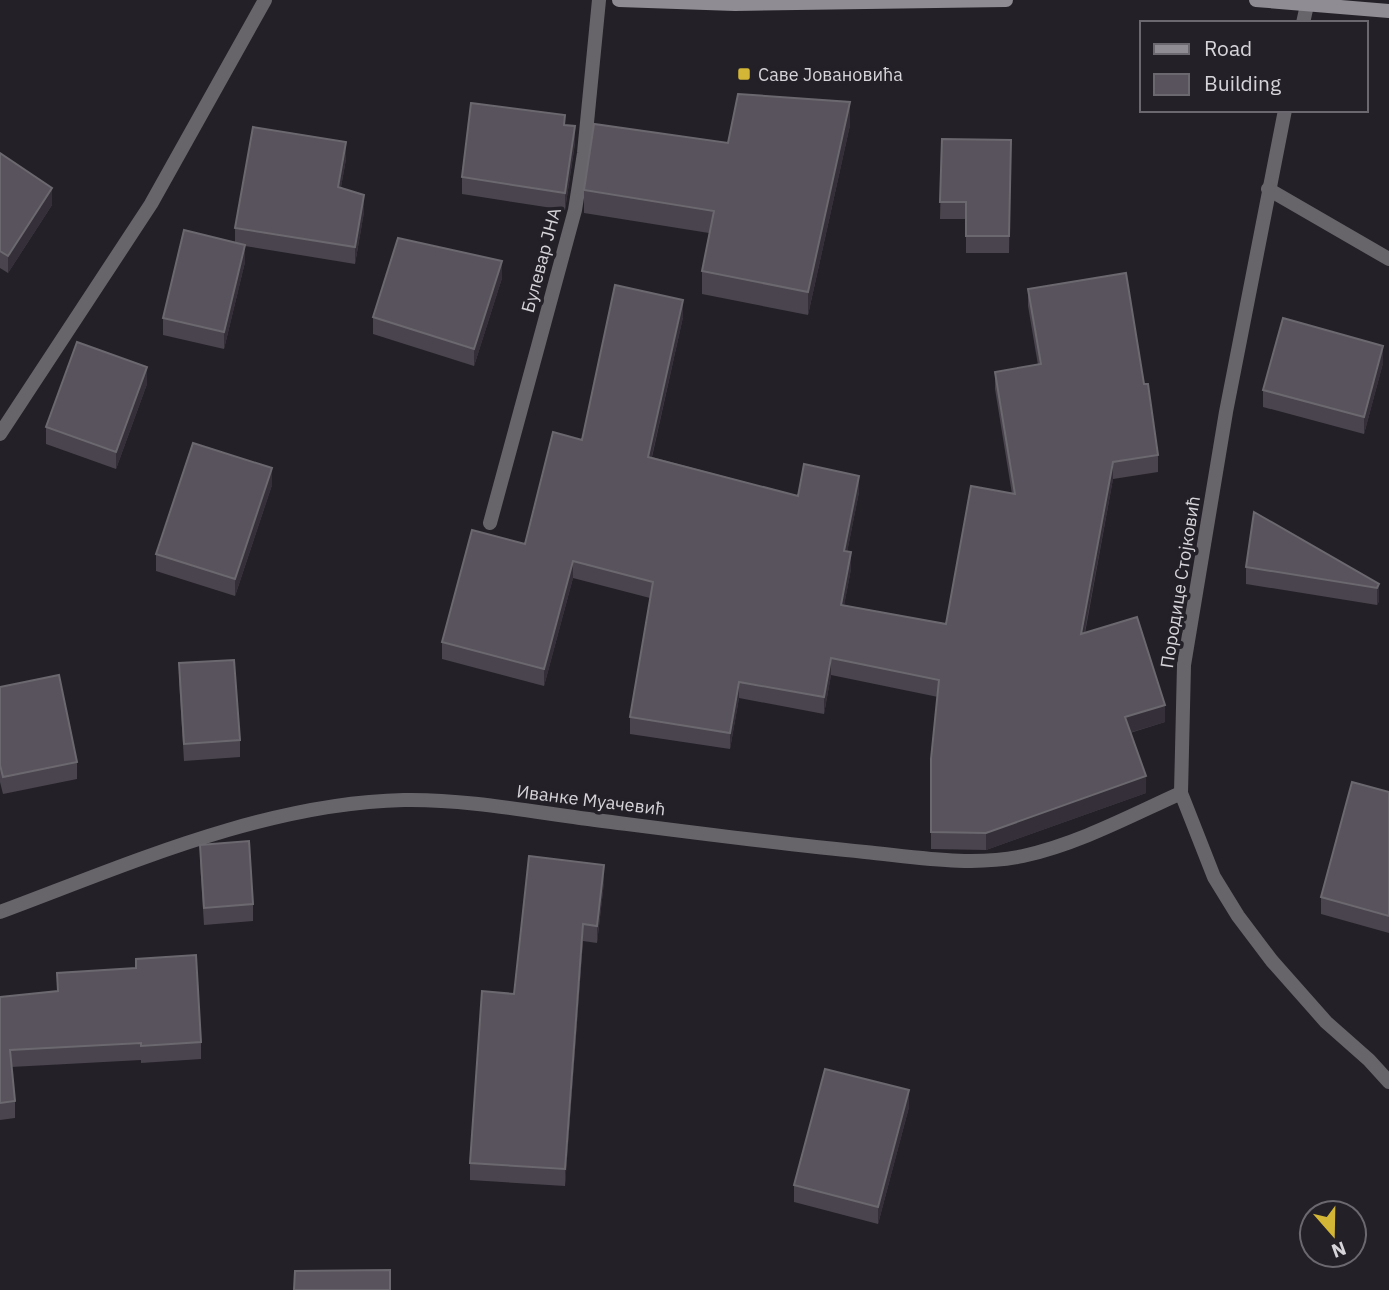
<svg xmlns="http://www.w3.org/2000/svg" width="1389" height="1290" font-family="'IBM Plex Sans',sans-serif">
	<style>
		.lines { fill: none; stroke-linecap: round; stroke-linejoin: round }
		.service { stroke: #68656a; stroke-width: 14 }
		.minor { stroke: #68656a; stroke-width: 14 }
		.secondary { stroke: #8f8c93; stroke-width: 14 }
		.wall { fill: #49444d }
		.shaded-wall { fill: #342f38 }
		.building { fill: #58535c; stroke: #6c686f; stroke-width: 2 }
		.poi-dot { fill: #d3b635; stroke: #242028; stroke-width: 2.5 }
		.labels { text-anchor: middle; dominant-baseline: central; stroke-width: 7; stroke-linejoin: round; paint-order: stroke }
		.poi-label { font-size: 18px; fill: #d6d4d9; stroke: #242028; text-anchor: start }
		.street-label { font-size: 18px; fill: #d6d4d9; stroke: #242028 }
	</style>
	<rect width="100%" height="100%" fill="#242028"/>
	<g class="lines">
		<!-- service -->
		<path class="service" d="M1268,189L1389,259
			M0,434L151,204L265,0
			M490,523L575,210L584,153L599,0"/>
		<!-- minor -->
		<path class="minor" d="M1303,23L1307,5
			M1285,110L1226,412L1184,665L1181,793L1214,877L1238,916L1272,961L1326,1022L1369,1060L1389,1082
			M0,912C129,864 265,803 404,800C462,799 522,810 580,818C674,830 770,843 865,852C916,857 972,867 1023,856C1078,844 1130,816 1181,793"/>
		<!-- secondary -->
		<path class="secondary" d="M619,0L735,4L1006,0
			M1256,0L1389,11"/>
	</g>
	<!-- wall -->
	<path class="wall" d="M565,125L575,143L565,210L462,194V177Z
		M850,125L808,315L702,294V271L709,233L584,213V190L728,143Z
		M942,139L1011,140L1009,253H966V219H940Z
		M0,153L52,205L8,273L0,268Z
		M346,159L341,187L364,212L355,264L245,246V262L224,349L163,335V318L235,243V228Z
		M502,278L474,366L373,334V317Z
		M1028,289L1144,384L1158,455V472L1113,479L1085,633L1165,722L1130,733L1146,793L986,850L931,849V759L938,697L831,675L824,714L739,698L730,749L630,734V717L650,598L573,578L544,686L442,659V642L525,544L582,440L683,317L652,457L798,496L859,492L847,552L851,569L844,605L946,624L1012,494L995,389V372L1038,365L1028,306Z
		M1383,363L1364,434L1263,407V390Z
		M147,384L116,469L46,444V427Z
		M272,485L235,596L156,571V554Z
		M1246,567L1379,584V601L1377,605L1246,584Z
		M179,663L240,740V757L184,761L179,680Z
		M0,687L77,762V779L3,794L0,782Z
		M1389,792V933L1321,914V897Z
		M200,845L253,904V921L204,925L200,862Z
		M604,882L597,943L583,941L565,1186L470,1180V1163L514,994Z
		M136,959L201,1042V1059L141,1063V1060L11,1067L15,1101V1118L0,1120V997L57,991V973L136,968Z
		M909,1107L878,1224L794,1202V1185Z"/>
	<!-- shaded-wall -->
	<path class="shaded-wall" d="M850,102V125L808,315V292Z
		M575,126V143L565,210V193Z
		M346,142V159L338,204V187Z
		M52,188V205L8,273V256Z
		M364,195V212L355,264V247Z
		M245,245V262L224,349V332Z
		M502,261V278L474,366V349Z
		M683,300V317L648,473V457Z
		M1383,346V363L1364,434V417Z
		M147,367V384L116,469V452Z
		M1113,462V479L1081,651V634Z
		M272,468V485L235,596V579Z
		M859,476V492L844,568V551Z
		M851,552V569L841,622V605Z
		M573,561V578L544,686V669Z
		M1379,584V601L1377,605V588Z
		M831,658V675L824,714V697Z
		M739,682V698L730,749V733Z
		M1165,705V722L1125,734V717Z
		M1146,776V793L986,850V833Z
		M604,865V882L597,943V926Z
		M583,924V941L565,1186V1169Z
		M909,1090V1107L878,1224V1207Z"/>
	<!-- building -->
	<path class="building" d="M738,94L850,102L808,292L702,271L714,211L584,190L594,124L728,143Z
		M471,103L565,115L564,125L575,126L565,193L462,177Z
		M253,127L346,142L338,187L364,195L355,247L235,228Z
		M942,139L1011,140L1009,236H966V202H940Z
		M0,153L52,188L8,256L0,251Z
		M184,230L245,245L224,332L163,318Z
		M398,238L502,261L474,349L373,317Z
		M1126,273L1144,384H1148L1158,455L1113,462L1081,634L1137,617L1165,705L1125,717L1146,776L986,833L931,832V759L939,680L831,658L824,697L739,682L730,733L630,717L653,582L573,561L544,669L442,642L472,530L525,544L553,432L582,440L615,285L683,300L648,457L798,496L804,464L859,476L844,551L851,552L841,605L946,624L971,486L1015,494L995,372L1041,364L1028,289Z
		M1283,318L1383,346L1364,417L1263,390Z
		M77,342L147,367L116,452L46,427Z
		M193,443L272,468L235,579L156,554Z
		M1254,512L1379,584L1377,588L1246,567Z
		M234,660L240,740L184,744L179,663Z
		M59,675L77,762L3,777L0,765V687Z
		M1352,782L1389,792V916L1321,897Z
		M249,841L253,904L204,908L200,845Z
		M529,856L604,865L597,926L583,924L565,1169L470,1163L482,991L514,994Z
		M196,955L201,1042L141,1046V1043L10,1050L15,1101L0,1103V997L58,991L57,973L136,968V959Z
		M825,1069L909,1090L878,1207L794,1185Z
		M390,1270V1290H294L295,1271Z"/>
	<!-- markers -->
	<rect class="poi-dot" x="737" y="67" width="14" height="14" rx="3.5"/>
	<g class="labels">
		<!-- poi labels -->
		<g class="poi-label">
			<text x="758" y="74">Саве Јовановића</text>
		</g>
		<!-- street labels -->
		<g class="street-label">
			<text transform="translate(541 260) rotate(-75)">Булевар ЈНА</text>
			<text transform="translate(1180 582) rotate(-81)">Породице Стојковић</text>
			<text transform="translate(591 800) rotate(7)">Иванке Муачевић</text>
		</g>
	</g>
	<!-- legend -->
	<rect x="1140" y="21" width="228" height="91" fill="#242028" stroke="#6b686f" stroke-width="2"/>
	<rect x="1154" y="44" width="35" height="10" fill="#8f8c93" stroke="#6b686f" stroke-width="2"/>
	<text x="1204" y="56" font-size="21" fill="#d6d4d9">Road</text>
	<rect x="1154" y="74" width="35" height="21" fill="#58535c" stroke="#6b686f" stroke-width="2"/>
	<text x="1204" y="91" font-size="21" fill="#d6d4d9">Building</text>
	<!-- north arrow -->
	<g transform="translate(1333 1234) rotate(160)"><circle r="33" fill="#242028" stroke="#6b686f" stroke-width="2"/>
	<path d="M0-5L12 26L0 18L-12 26Z" fill="#d3b635"/>
	<text y="-10" font-size="19" font-weight="bold" text-anchor="middle" fill="#d6d4d9">N</text>
	</g>
</svg>
